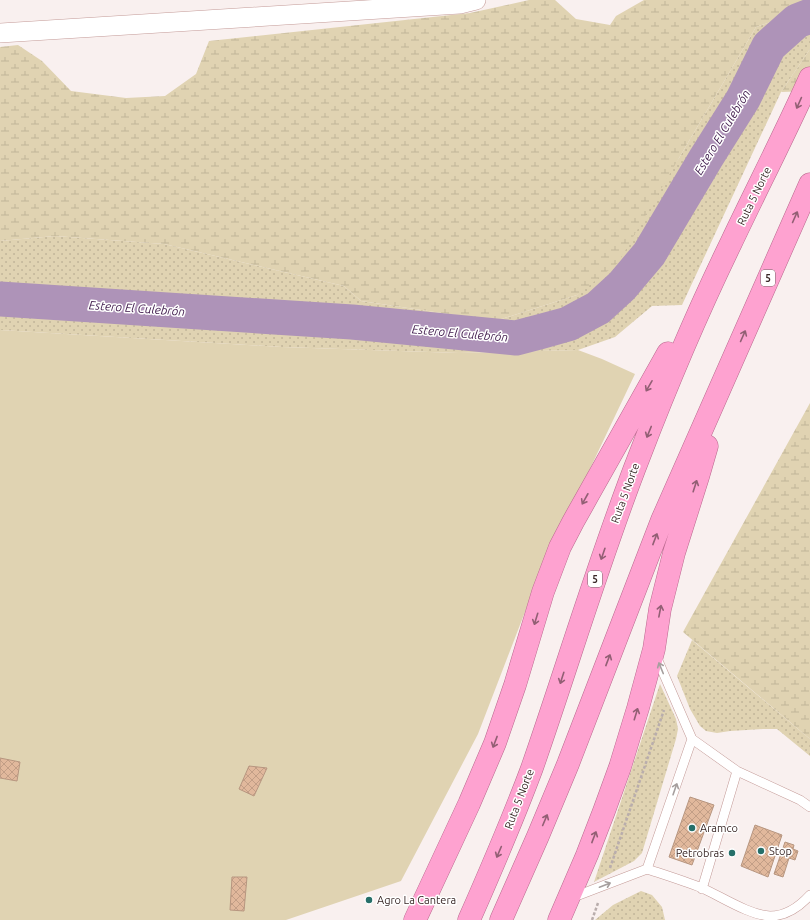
<svg xmlns="http://www.w3.org/2000/svg" width="810" height="920" font-family="Ubuntu,sans-serif">
	<style>
		.grass { fill: url(#grass-dots) }
		.wetland { fill: url(#wetland-marsh) }
		.green { fill: #e0d3b2 }
		.lines { fill: none; stroke-linecap: round; stroke-linejoin: round }
		.river { stroke: #ae93b8; stroke-width: 35 }
		.building { fill: url(#building-cross-hatch); stroke: #b79680 }
		.service-casing { stroke: #c49b98; stroke-width: 10 }
		.minor-casing { stroke: #c49b98; stroke-width: 20 }
		.trunk-casing { stroke: #b9688d; stroke-width: 23 }
		.path { stroke: #b9adac; stroke-width: 2.5; stroke-dasharray: 3 2; stroke-linecap: butt }
		.service { stroke: #fff; stroke-width: 9 }
		.minor { stroke: #fff; stroke-width: 19 }
		.trunk { stroke: #fea2d0; stroke-width: 22 }
		.oneway { stroke: #925f74 }
		.oneway2 { stroke: #a69f9e }
		.poi-dot { fill: #266f69; stroke: #fff; stroke-width: 1.5 }
		.labels { text-anchor: middle; dominant-baseline: central; stroke-width: 3; stroke-linejoin: round; paint-order: stroke }
		.shield { fill: #fff; stroke: #756968; stroke-width: 1 }
		.shield-label { font-size: 10px; font-weight: bold; fill: #3a2928 }
		.street-label { font-size: 11px; fill: #3a2928; stroke: #fff }
		.poi-label { font-size: 11px; fill: #3a2928; stroke: #fff; text-anchor: start }
		.water-label { font-size: 12px; font-style: italic; fill: #452151; stroke: #fff }
	</style>
	<defs>
		<pattern id="grass-dots" width="8" height="8" patternUnits="userSpaceOnUse"><rect width="8" height="8" fill="#e0d3b2"/><path d="M2 2h.1M6 6h.1" fill="none" stroke="#c1b599" stroke-width="1.8" stroke-linecap="round"/></pattern>
		<pattern id="wetland-marsh" width="20" height="14" patternUnits="userSpaceOnUse"><rect width="20" height="14" fill="#e0d3b2"/><path d="M1 5h8M5 5V1M11 12h8M15 12V8" fill="none" stroke="#c1b599"/></pattern>
		<pattern id="building-cross-hatch" width="8" height="8" patternUnits="userSpaceOnUse"><rect width="8" height="8" fill="#e1b89c"/><path d="M0 0l8 8M0 8l8-8" fill="none" stroke="#c29e86"/></pattern>
	</defs>
	<rect width="100%" height="100%" fill="#f9f0ef"/>
	<!-- grass -->
	<path class="grass" d="M802,11L810,17V49L781,92L682,305L652,306L615,337L578,350L459,353L282,347L0,330V241L55,236L164,244L344,286L361,301L495,321L577,295L679,158L756,27Z
		M692,640L810,739V756L777,729H763L730,731L717,733L706,731L700,726L690,709L677,676Z
		M660,684L676,719L678,729L676,739L642,853L634,861L594,882Z
		M641,891L652,895L662,907L665,920H595L613,905Z"/>
	<!-- wetland -->
	<path class="wetland" d="M529,0H555L576,19L610,25L616,16L644,0H810V17L802,11L756,27L679,158L618,263L577,295L495,321L361,301L344,286L164,244L55,236L0,241V47L18,45L42,61L71,91L126,98L165,96L196,74L209,41L470,13Z
		M810,49V91L781,92Z
		M810,403V739L683,632Z"/>
	<!-- green -->
	<path class="green" d="M0,330L282,347L459,353L578,350L602,359L635,374L538,578L478,734L401,881L286,920H0Z"/>
	<g class="lines">
		<!-- river -->
		<path class="river" d="M0,299L352,322L516,338L539,332L568,324L598,308L622,286L649,254L706,158L743,99L769,46L797,21L810,16"/>
	</g>
	<!-- building -->
	<path class="building" d="M0,758L20,762L17,781L0,778Z
		M249,766L267,768L254,796L239,789Z
		M690,797L714,805L692,865L669,857Z
		M755,825L782,835L768,877L741,866Z
		M785,842L794,845L793,849L798,851L795,860L789,858L783,877L774,874Z
		M232,877H247L244,911L230,910Z"/>
	<g class="lines">
		<defs>
			<path id="service" d="M692,739L737,771L800,800L810,807
				M647,869C665,875 684,881 702,888C722,897 749,915 770,916C786,916 800,906 810,895
				M702,889L737,771
				M571,898L647,869L692,739L656,656"/>
			<path id="minor" d="M0,33L460,4L476,0"/>
			<path id="trunk" d="M415,920L469,804L495,743L515,685L543,592L560,547L573,522L587,497L668,353
				M469,920C491,870 513,819 532,768C568,665 599,559 639,457C667,384 697,313 731,243C757,188 785,134 810,78
				M501,920L538,836L568,764L662,520L810,184
				M559,920L587,855L604,811L620,767L638,708L654,649L660,609L674,553L698,477L707,446"/>
		</defs>
		<!-- service casing -->
		<use href="#service" class="service-casing"/>
		<!-- minor casing -->
		<use href="#minor" class="minor-casing"/>
		<!-- trunk casing -->
		<use href="#trunk" class="trunk-casing"/>
		<!-- path -->
		<path class="path" d="M610,868L664,710
			M592,920L598,903"/>
		<!-- service -->
		<use href="#service" class="service"/>
		<!-- minor -->
		<use href="#minor" class="minor"/>
		<!-- trunk -->
		<use href="#trunk" class="trunk"/>
	</g>
	<!-- one-way arrows -->
	<defs><path id="oneway-shaft" d="M-6 0H5M1.5-3L5.5 0L1.5 3" fill="none" stroke-width="1.6" stroke-linecap="round" stroke-linejoin="round"/></defs>
	<g class="oneway">
		<use href="#oneway-shaft" transform="translate(799 103) rotate(114)"/>
		<use href="#oneway-shaft" transform="translate(795 217) rotate(-66)"/>
		<use href="#oneway-shaft" transform="translate(743 336) rotate(-66)"/>
		<use href="#oneway-shaft" transform="translate(649 386) rotate(120)"/>
		<use href="#oneway-shaft" transform="translate(649 432) rotate(112)"/>
		<use href="#oneway-shaft" transform="translate(695 486) rotate(-72)"/>
		<use href="#oneway-shaft" transform="translate(585 499) rotate(119)"/>
		<use href="#oneway-shaft" transform="translate(655 539) rotate(-69)"/>
		<use href="#oneway-shaft" transform="translate(603 554) rotate(109)"/>
		<use href="#oneway-shaft" transform="translate(660 611) rotate(-79)"/>
		<use href="#oneway-shaft" transform="translate(536 619) rotate(107)"/>
		<use href="#oneway-shaft" transform="translate(608 660) rotate(-69)"/>
		<use href="#oneway-shaft" transform="translate(562 678) rotate(108)"/>
		<use href="#oneway-shaft" transform="translate(636 714) rotate(-73)"/>
		<use href="#oneway-shaft" transform="translate(495 742) rotate(111)"/>
		<use href="#oneway-shaft" transform="translate(545 820) rotate(-67)"/>
		<use href="#oneway-shaft" transform="translate(594 837) rotate(-69)"/>
		<use href="#oneway-shaft" transform="translate(499 852) rotate(113)"/>
	</g>
	<g class="oneway2">
		<use href="#oneway-shaft" transform="translate(661 668) rotate(-112)"/>
		<use href="#oneway-shaft" transform="translate(675 789) rotate(-71)"/>
		<use href="#oneway-shaft" transform="translate(605 885) rotate(-21)"/>
	</g>
	<!-- markers -->
	<g class="poi-dot">
		<circle cx="692" cy="828" r="4"/>
		<circle cx="761" cy="851" r="4"/>
		<circle cx="732" cy="853" r="4"/>
		<circle cx="369" cy="900" r="4"/>
	</g>
	<g class="labels">
		<!-- shield labels -->
		<g class="shield">
			<rect x="761" y="270" width="14" height="16" rx="3"/>
			<rect x="588" y="571" width="14" height="16" rx="3"/>
		</g>
		<g class="shield-label">
			<text x="768" y="278">5</text>
			<text x="595" y="579">5</text>
		</g>
		<!-- street labels -->
		<g class="street-label">
			<text transform="translate(754 196) rotate(-64)">Ruta 5 Norte</text>
			<text transform="translate(625 493) rotate(-70)">Ruta 5 Norte</text>
			<text transform="translate(519 799) rotate(-69)">Ruta 5 Norte</text>
		</g>
		<!-- poi labels -->
		<g class="poi-label">
			<text x="700" y="828">Aramco</text>
			<text x="769" y="851">Stop</text>
			<text x="724" y="853" text-anchor="end">Petrobras</text>
			<text x="377" y="900">Agro La Cantera</text>
		</g>
		<!-- water labels -->
		<g class="water-label">
			<text transform="translate(722 132) rotate(-59)">Estero El Culebrón</text>
			<text transform="translate(137 308) rotate(4)">Estero El Culebrón</text>
			<text transform="translate(460 333) rotate(5)">Estero El Culebrón</text>
		</g>
	</g>
</svg>
